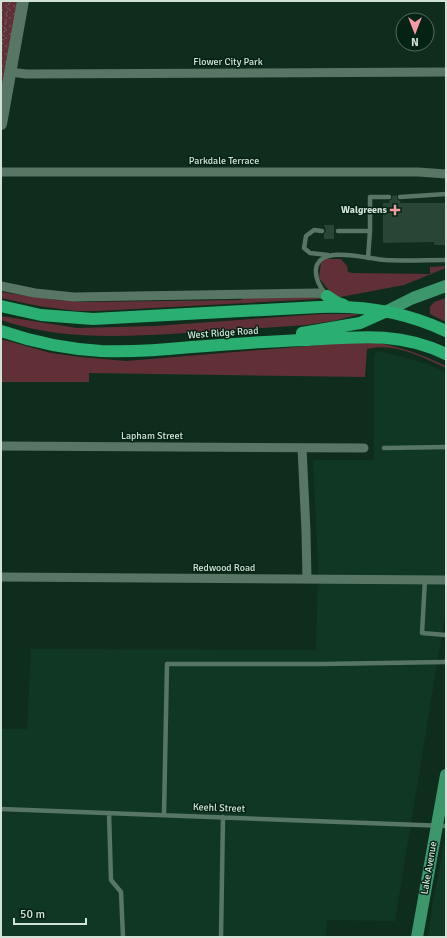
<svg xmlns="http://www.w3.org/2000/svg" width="447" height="938" font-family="Signika,sans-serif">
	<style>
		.built { fill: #103724 }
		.grass { fill: #603036 }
		.park { fill: url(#park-dots) }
		.building { fill: #284535 }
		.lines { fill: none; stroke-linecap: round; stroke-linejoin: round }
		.path { stroke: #677f72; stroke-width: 1.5; stroke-dasharray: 1 3; stroke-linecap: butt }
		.lane { stroke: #577664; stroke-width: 4.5 }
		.street { stroke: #577664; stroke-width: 9 }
		.secondary { stroke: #577664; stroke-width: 12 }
		.primary { stroke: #3c986c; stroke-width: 12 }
		.highway { stroke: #2aae72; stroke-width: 12 }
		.poi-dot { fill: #f49aa3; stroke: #052314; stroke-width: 1.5 }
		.labels { text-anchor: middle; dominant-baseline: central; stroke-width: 3; stroke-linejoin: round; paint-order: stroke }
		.street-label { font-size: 10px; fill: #d1e2d7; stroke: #052314 }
		.poi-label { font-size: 10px; font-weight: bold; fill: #d1e2d7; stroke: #052314; text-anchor: end }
	</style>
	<defs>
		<pattern id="park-dots" width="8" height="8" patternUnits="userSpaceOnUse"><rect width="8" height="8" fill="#603036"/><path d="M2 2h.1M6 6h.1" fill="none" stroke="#764e52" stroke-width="1.8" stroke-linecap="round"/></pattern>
	</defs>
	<rect width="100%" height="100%" fill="#0f2d1d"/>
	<!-- built -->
	<path class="built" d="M377,351L399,356L430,365L446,373V609L395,921L327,920L326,937H4L1,934V729H27L31,649L316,650L318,567L313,460H374V355Z
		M446,834V937H428L433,902Z"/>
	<!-- grass -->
	<path class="grass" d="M326,259H341L347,266L348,272L352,273L430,274V267L446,266V268L404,285L335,298L319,278L321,263Z
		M1,292L56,300L83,302L241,300L244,297H319V299L97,311H77L38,306L1,298Z
		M446,298V322L430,314V307L434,302Z
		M321,314H361L333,321L307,325C262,328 216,331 170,334C114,337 55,339 1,320V316L77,328L155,326Z
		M1,339L51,353L81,357L126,361L368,341C398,346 419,353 446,366V368C422,357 395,342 367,349L365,377L89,373V382H1Z"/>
	<!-- park -->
	<path class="park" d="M1,1H23L1,124Z"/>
	<!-- building -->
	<path class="building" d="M397,195V199L400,201V203H446V245H434V242L383,243V203H389V201L392,199V196Z
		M324,225H334V239H324V234L326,231Z"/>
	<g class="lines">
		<!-- path -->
		<path class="path" d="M1,52L9,1"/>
		<!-- lane -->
		<path class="lane" d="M400,197L446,194
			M322,231L314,230L306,236L304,248L310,253L328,255
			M338,231H370
			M368,258L370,231V197H389
			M326,294C320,288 315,278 316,269C319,244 368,259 385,260C405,261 426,260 446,260
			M384,448L446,447
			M425,580L422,633L446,635
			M1,809L446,826
			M109,813L111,880L121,892L123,937
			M164,815L167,664H321L446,662
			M221,937L223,817"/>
		<!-- street -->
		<path class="street" d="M10,72L26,74L446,72
			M1,172H418L446,174
			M1,286L35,293L74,297L318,293L327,296
			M1,446L364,448
			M302,448L306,531L307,579
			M1,577L446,580"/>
		<!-- secondary -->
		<path class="secondary" d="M1,124L23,1"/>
		<!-- primary -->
		<path class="primary" d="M387,311L413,298L446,286
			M417,937L446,775"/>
		<!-- highway -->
		<path class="highway" d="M327,296L336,302L344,305
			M1,306L41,315L93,319L319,307C363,305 406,312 446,331
			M1,331C33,342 67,349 101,351C132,352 162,350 192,347C230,344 268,341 307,340C356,337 399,331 446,354
			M302,333L360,323L387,311"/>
	</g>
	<!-- markers -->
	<path class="poi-dot" d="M393 204h4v4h4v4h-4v4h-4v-4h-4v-4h4z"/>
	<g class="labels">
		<!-- street labels -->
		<g class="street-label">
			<text x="228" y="62">Flower City Park</text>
			<text x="224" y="161">Parkdale Terrace</text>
			<text transform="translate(223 333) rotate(-4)">West Ridge Road</text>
			<text x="152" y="436">Lapham Street</text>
			<text x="224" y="568">Redwood Road</text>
			<text transform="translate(219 808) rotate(2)">Keehl Street</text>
			<text transform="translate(429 868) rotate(-80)">Lake Avenue</text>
		</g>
		<!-- poi labels -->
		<g class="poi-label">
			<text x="387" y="210">Walgreens</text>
		</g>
	</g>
	<!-- border -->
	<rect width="447" height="938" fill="none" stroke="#d1e2d7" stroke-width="4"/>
	<!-- north arrow -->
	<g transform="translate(415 32) rotate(180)"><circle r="19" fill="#052314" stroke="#576f62"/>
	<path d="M0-3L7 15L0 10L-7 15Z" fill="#f49aa3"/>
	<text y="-6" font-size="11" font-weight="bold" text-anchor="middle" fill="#d1e2d7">N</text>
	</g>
	<!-- scale -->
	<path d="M14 918v6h72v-6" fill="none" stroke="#d1e2d7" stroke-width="2"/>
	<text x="20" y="918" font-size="12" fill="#d1e2d7" stroke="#052314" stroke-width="3" paint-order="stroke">50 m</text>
</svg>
